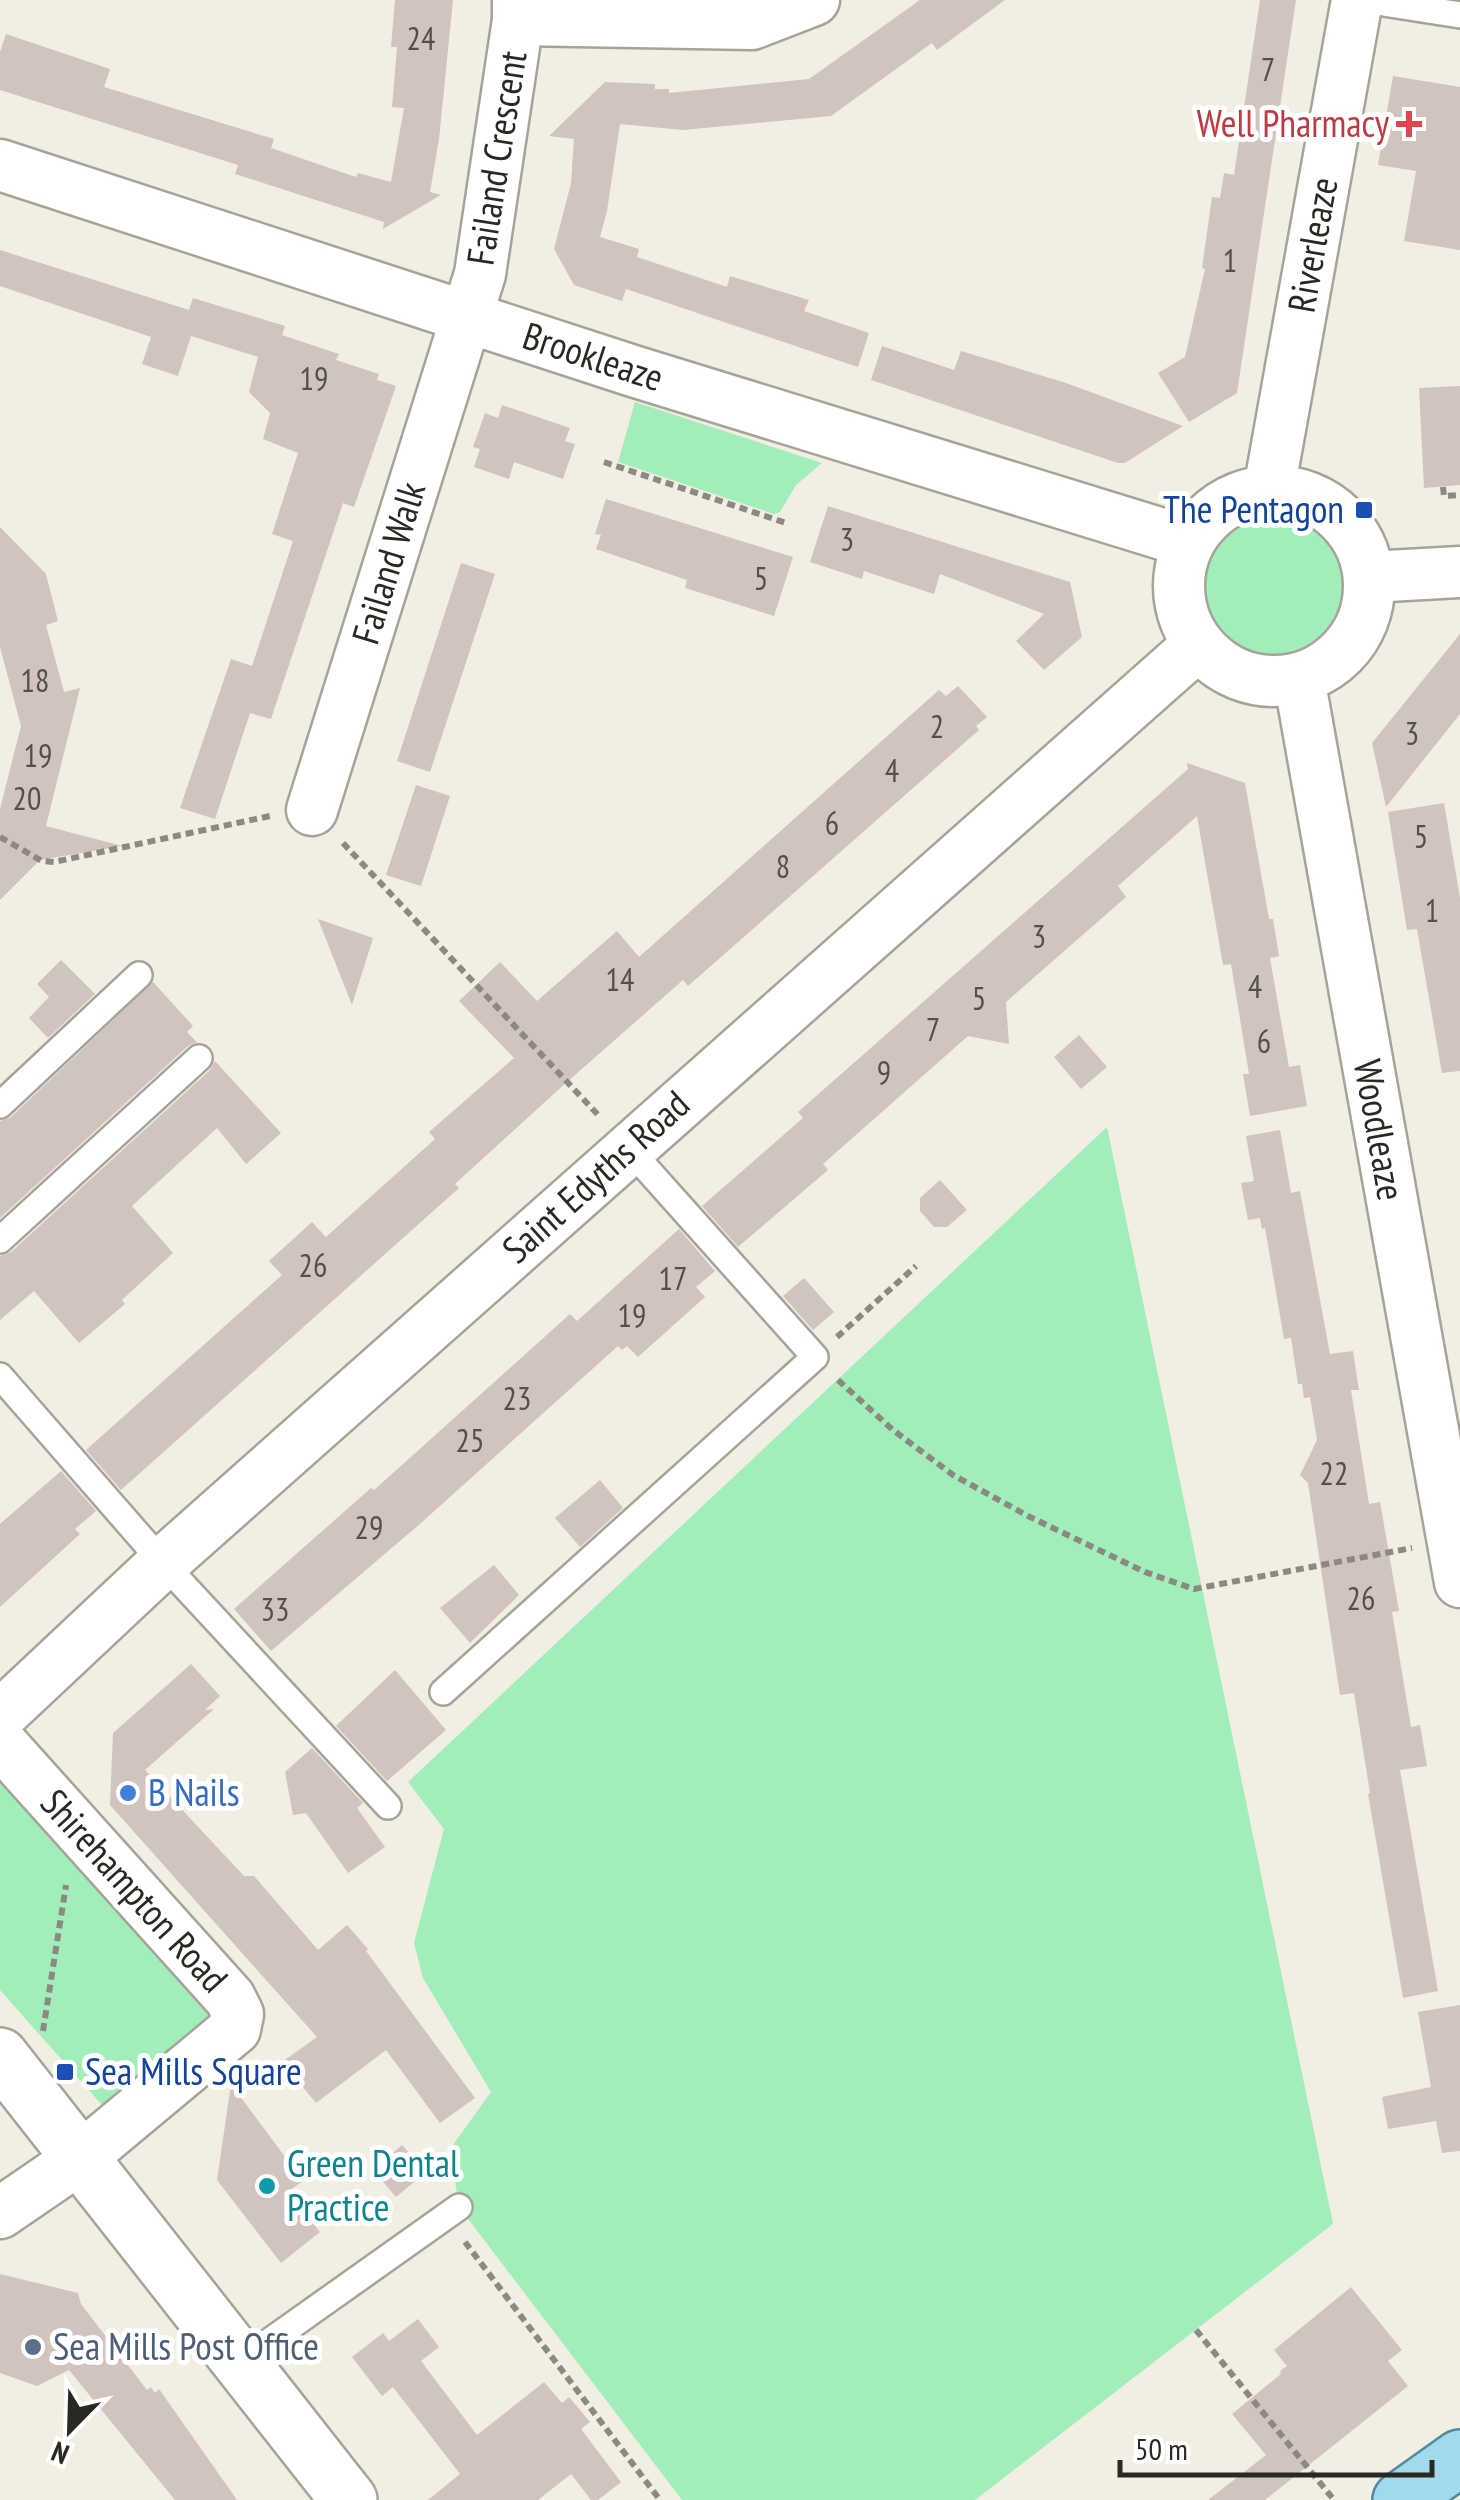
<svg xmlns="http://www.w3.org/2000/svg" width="1460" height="2500" font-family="'PT Sans Narrow',sans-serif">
	<rect width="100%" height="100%" fill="#f1eee2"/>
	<g fill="#a1eebb">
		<polygon points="635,402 822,463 796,485 780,512 774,514 618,462"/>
		<circle cx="1275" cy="586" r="78"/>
		<polygon points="1107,1127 1333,2224 975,2500 682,2500 459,2207 450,2149 491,2092 423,1978 414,1943 444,1829 408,1782"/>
		<polygon points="0,1776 209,1997 208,2020 110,2114 0,1990"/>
	</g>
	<g fill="#d1c4be">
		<polygon points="395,0 453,0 439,139 430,192 441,195 383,229 384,222 235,174 238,165 0,90 0,52 6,34 110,69 104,87 274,139 271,148 356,177 358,173 391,182 404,108 392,107 397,47 391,47"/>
		<polygon points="920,0 1005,0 937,50 932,43 831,116 683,130 620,124 607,211 600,237 639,249 637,257 727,287 730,276 809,300 804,311 869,333 858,367 626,289 622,301 574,285 554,249 571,183 574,139 549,136 605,82 655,84 655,89 669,89 669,93 809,79"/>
		<polygon points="1260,0 1296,0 1237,393 1189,422 1158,373 1185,357 1205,269 1202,268 1212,197 1220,198 1224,173 1234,175"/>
		<polygon points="1393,76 1460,87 1460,250 1404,241 1416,171 1378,165"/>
		<polygon points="0,250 189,310 193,298 285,326 282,335 339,354 336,360 379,374 377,380 396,386 354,507 343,503 271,719 250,713 215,819 180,808 231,659 252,666 273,602 293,541 272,534 298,453 263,439 270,413 249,392 258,357 191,336 178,376 142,364 151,337 0,286"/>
		<polygon points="882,346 954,370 961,351 1066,383 1183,426 1125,463 1118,463 871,380"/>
		<polygon points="1460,386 1460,485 1424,488 1419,388"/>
		<polygon points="502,405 570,428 565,441 575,444 563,479 514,462 509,479 474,467 480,449 473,447 485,413 498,418"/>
		<polygon points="606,499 793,557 774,616 685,588 687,580 596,549 601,535 595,534"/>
		<polygon points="828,506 1070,582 1082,637 1044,670 1016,641 1044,614 940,574 934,594 864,571 862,579 810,562"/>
		<polygon points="0,527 46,574 58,621 46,625 64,692 80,688 46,826 122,846 40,860 0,900 0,809 21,726 0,647"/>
		<polygon points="461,563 495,574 430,772 397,761"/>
		<polygon points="1460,634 1460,714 1386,807 1372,743"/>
		<polygon points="958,686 987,717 976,726 979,730 688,986 683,980 558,1090 455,1184 459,1188 121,1490 86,1450 282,1275 269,1261 312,1222 326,1237 435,1139 429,1132 514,1058 459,1001 500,962 537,1001 617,931 639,957 939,690 946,696"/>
		<polygon points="1187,763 1245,783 1269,919 1273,919 1279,956 1270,958 1289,1067 1300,1065 1307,1106 1250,1116 1243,1074 1249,1074 1231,964 1223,965 1197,816 1118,886 1126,897 1006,1002 1009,1044 968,1036 823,1164 828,1170 738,1247 702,1206 803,1118 798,1112 1188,769"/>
		<polygon points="416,785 450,796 421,886 386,875"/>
		<polygon points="1444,803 1460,898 1460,1071 1442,1073 1417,929 1407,930 1388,812"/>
		<polygon points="318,919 373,938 352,1005"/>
		<polygon points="61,960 95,994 48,1038 29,1018 49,997 37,984"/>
		<polygon points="153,982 193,1026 187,1032 197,1042 188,1046 0,1218 0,1121 11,1117"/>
		<polygon points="1079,1035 1107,1067 1081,1089 1054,1057"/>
		<polygon points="215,1061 281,1133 246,1164 217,1128 132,1206 173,1253 122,1300 125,1304 79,1343 34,1291 0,1320 0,1256 11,1252 210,1070"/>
		<polygon points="1280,1130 1291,1193 1300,1191 1330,1354 1353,1351 1359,1390 1351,1390 1369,1504 1380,1502 1399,1611 1392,1612 1411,1727 1420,1725 1427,1766 1400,1770 1438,1991 1403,1998 1368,1794 1370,1793 1354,1693 1340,1695 1308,1483 1300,1475 1317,1440 1310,1397 1304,1398 1302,1384 1298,1384 1291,1338 1284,1339 1265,1228 1262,1229 1260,1218 1248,1220 1241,1183 1254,1181 1246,1136"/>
		<polygon points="940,1180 967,1210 947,1227 934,1227 920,1211 920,1198"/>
		<polygon points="679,1229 715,1271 696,1287 705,1297 638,1357 627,1346 622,1350 618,1346 421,1523 271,1651 234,1609 371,1488 374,1490 570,1314 577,1321"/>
		<polygon points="804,1278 834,1312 813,1330 783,1296"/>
		<polygon points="61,1471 96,1511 75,1529 80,1534 0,1607 0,1524"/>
		<polygon points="600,1480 623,1508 580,1547 555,1518"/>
		<polygon points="494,1565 519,1595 470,1643 440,1608"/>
		<polygon points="191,1664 220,1696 205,1710 214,1709 145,1770 244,1876 254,1876 318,1950 347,1925 368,1949 366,1951 475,2098 440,2123 386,2050 316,2103 282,2062 317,2037 110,1805 113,1733"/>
		<polygon points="395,1670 446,1730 387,1781 336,1726"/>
		<polygon points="312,1748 363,1803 357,1808 385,1847 348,1873 306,1813 293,1815 285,1772"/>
		<polygon points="1460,2005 1460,2151 1442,2153 1436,2121 1388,2129 1382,2097 1431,2087 1418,2012"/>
		<polygon points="231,2084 303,2181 287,2192 320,2232 281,2263 217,2180"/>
		<polygon points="402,2145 426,2172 396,2197 373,2170"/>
		<polygon points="0,2274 78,2293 81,2304 147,2390 151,2387 155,2393 159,2389 237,2500 175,2500 69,2370 37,2386 0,2373"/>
		<polygon points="1351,2287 1402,2350 1388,2361 1408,2386 1265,2500 1208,2500 1266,2455 1232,2414 1281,2374 1280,2371 1287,2366 1274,2350"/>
		<polygon points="418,2319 439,2347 421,2361 477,2435 544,2382 562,2403 569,2397 590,2422 581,2429 621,2482 598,2500 591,2500 571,2474 538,2500 428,2500 460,2474 393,2387 382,2396 352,2357 383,2333 389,2341"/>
	</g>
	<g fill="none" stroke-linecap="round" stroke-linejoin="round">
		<defs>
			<g id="lane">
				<polyline points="1364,0 1460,15"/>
				<polyline points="0,1105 139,975"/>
				<polyline points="0,1240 199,1058"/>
				<polyline points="0,1376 163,1563 388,1806"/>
				<polyline points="443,1692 815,1357 629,1149"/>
				<polyline points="239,2363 459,2207"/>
			</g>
			<g id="street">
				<polyline points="518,20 752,24 814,0"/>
				<polyline points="0,165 633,371 1188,542"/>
				<polyline points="1269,490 1357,0"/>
				<circle cx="1274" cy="586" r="95"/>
				<polyline points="1370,577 1460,572"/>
				<polyline points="1299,678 1460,1582"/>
				<polyline points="312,810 480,274 518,20 518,0"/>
				<polyline points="0,1716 163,1563 1198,645"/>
				<polyline points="0,1742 230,1998 238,2014 235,2029 79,2159 0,2213"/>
			</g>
			<polyline id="secondary" points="0,2056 349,2500"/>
			<polyline id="primary" points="1401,2500 1460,2458"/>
		</defs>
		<use href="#lane" stroke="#a6a398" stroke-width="30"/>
		<use href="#street" stroke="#a6a398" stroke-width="55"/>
		<use href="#secondary" stroke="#a6a398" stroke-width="60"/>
		<use href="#primary" stroke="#4f8b9e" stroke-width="60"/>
		<g stroke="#8b8981" stroke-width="6" stroke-dasharray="8 5" stroke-linecap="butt">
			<polyline points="604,462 786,523"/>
			<polyline points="1443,487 1444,496 1460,495"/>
			<polyline points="0,837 42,861 54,862 270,816"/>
			<polyline points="343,843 601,1118"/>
			<polyline points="837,1337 916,1266"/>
			<polyline points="838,1380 893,1430 953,1475 1030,1517 1145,1572 1194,1589 1412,1548"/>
			<polyline points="43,2031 66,1885"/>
			<polyline points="465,2242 660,2500"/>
			<polyline points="1196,2330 1334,2500"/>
		</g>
		<use href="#lane" stroke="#fff" stroke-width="25"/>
		<use href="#street" stroke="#fff" stroke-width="50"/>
		<use href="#secondary" stroke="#fff" stroke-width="55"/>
		<use href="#primary" stroke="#a1d9ed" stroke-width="55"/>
	</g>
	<path fill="#e0444e" stroke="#fff" stroke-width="4" d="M1404 109h10v10h10v10h-10v10h-10v-10h-10v-10h10z"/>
	<g fill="#1a4fb4" stroke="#fff" stroke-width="4">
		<rect x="1354" y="500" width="20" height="20" rx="5"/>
		<rect x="55" y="2062" width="20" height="20" rx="5"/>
	</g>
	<circle fill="#3f7fe0" stroke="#fff" stroke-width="4" cx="128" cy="1793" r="10"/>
	<circle fill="#0f9aa8" stroke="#fff" stroke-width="4" cx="267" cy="2186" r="10"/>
	<circle fill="#5c6f8a" stroke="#fff" stroke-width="4" cx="33" cy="2347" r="10"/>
	<g text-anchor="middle" stroke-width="10" stroke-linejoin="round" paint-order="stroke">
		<g font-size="32" fill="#534f4a">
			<text x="421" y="50">24</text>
			<text x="1268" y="81">7</text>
			<text x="1230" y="272">1</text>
			<text x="314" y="390">19</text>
			<text x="847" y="551">3</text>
			<text x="761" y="590">5</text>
			<text x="35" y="692">18</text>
			<text x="937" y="738">2</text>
			<text x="1412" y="745">3</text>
			<text x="38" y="767">19</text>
			<text x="892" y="782">4</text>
			<text x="27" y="810">20</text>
			<text x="832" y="835">6</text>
			<text x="1421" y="848">5</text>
			<text x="783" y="878">8</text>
			<text x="1432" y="922">1</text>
			<text x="1039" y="948">3</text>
			<text x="620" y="991">14</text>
			<text x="1255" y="998">4</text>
			<text x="979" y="1010">5</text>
			<text x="933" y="1041">7</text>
			<text x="1264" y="1053">6</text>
			<text x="884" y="1084">9</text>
			<text x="313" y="1277">26</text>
			<text x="673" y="1290">17</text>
			<text x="632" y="1327">19</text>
			<text x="517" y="1410">23</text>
			<text x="470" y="1452">25</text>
			<text x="1334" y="1485">22</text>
			<text x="369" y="1539">29</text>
			<text x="1361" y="1610">26</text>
			<text x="275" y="1621">33</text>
		</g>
		<g font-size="38" fill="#be3a42" stroke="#fff" text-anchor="end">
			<text x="1389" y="137">Well Pharmacy</text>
		</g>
		<g font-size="38" fill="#292823" stroke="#fff">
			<text transform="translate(497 158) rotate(-81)" y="13">Failand Crescent</text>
			<text transform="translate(1313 245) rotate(-80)" y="13">Riverleaze</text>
			<text transform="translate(593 357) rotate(18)" y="13">Brookleaze</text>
			<text transform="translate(389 563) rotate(-73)" y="13">Failand Walk</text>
			<text transform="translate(1379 1130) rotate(80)" y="13">Woodleaze</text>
			<text transform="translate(596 1177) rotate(-42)" y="13">Saint Edyths Road</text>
			<text transform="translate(134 1891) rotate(48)" y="13">Shirehampton Road</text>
		</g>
		<g font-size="38" fill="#164399" stroke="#fff" text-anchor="end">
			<text x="1344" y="523">The Pentagon</text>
			<text x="85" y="2085" text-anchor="start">Sea Mills Square</text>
		</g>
		<g font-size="38" fill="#366cbe" stroke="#fff" text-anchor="start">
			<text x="148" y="1806">B Nails</text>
		</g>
		<g font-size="38" fill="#0d838f" stroke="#fff" text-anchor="start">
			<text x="287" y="2177">Green Dental<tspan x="287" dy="44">Practice</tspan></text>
		</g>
		<g font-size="38" fill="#4e5e75" stroke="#fff" text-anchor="start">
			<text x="53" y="2360">Sea Mills Post Office</text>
		</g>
	</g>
	<g transform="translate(70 2430) rotate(203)" stroke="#ffffff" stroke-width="8" paint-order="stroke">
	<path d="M0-8L18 38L0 25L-18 38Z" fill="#292823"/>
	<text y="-15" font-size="28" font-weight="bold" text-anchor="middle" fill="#292823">N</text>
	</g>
	<path d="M1120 2460v15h312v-15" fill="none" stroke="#292823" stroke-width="5"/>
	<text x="1135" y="2460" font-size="30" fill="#292823" stroke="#ffffff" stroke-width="8" paint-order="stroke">50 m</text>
</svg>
